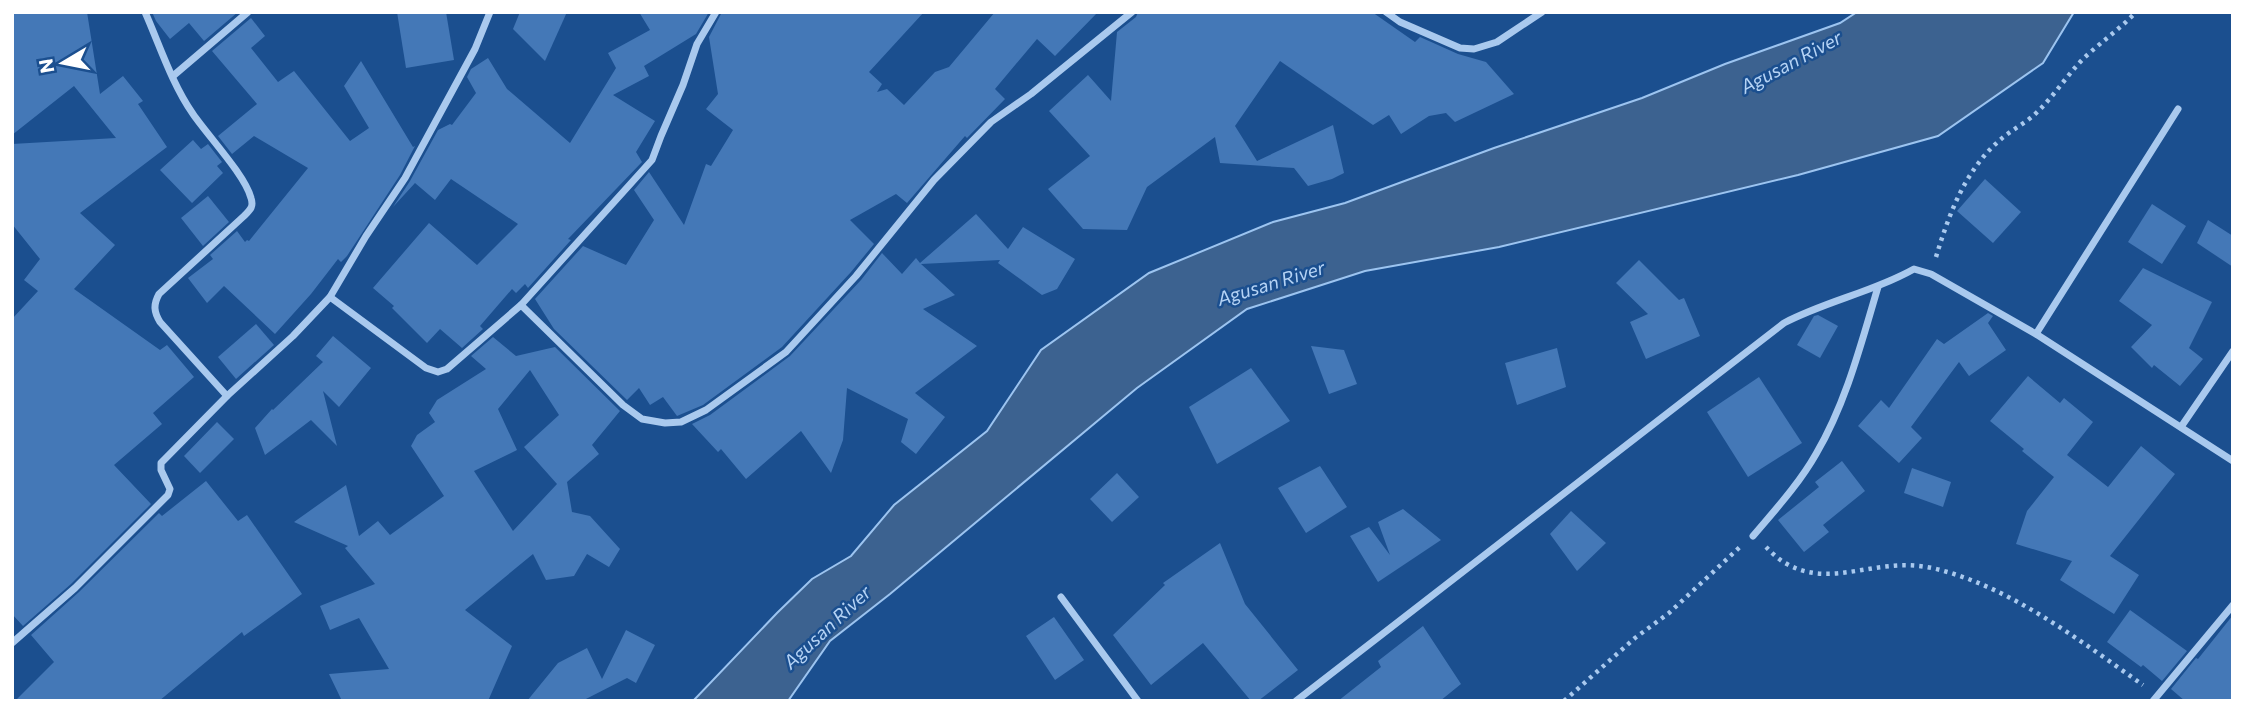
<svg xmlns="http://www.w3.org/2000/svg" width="2245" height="713" font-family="Commissioner,sans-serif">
	<rect width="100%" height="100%" fill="#1b4f8f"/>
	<polygon fill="#3c6290" stroke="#9cc4f0" stroke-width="2" points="1857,12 2074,12 2043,63 1938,136 1798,175 1499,247 1365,271 1247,309 1137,388 890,594 830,641 788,701 693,701 777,613 812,579 851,556 894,505 987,431 1041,350 1149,273 1273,222 1345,203 1494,148 1642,98 1725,64 1840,23"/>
	<g fill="#4478b7" fill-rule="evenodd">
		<polygon points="12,12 87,12 100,94 123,76 143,101 138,104 167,147 80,213 115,245 74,289 160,350 167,345 194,377 153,413 162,424 114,465 151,504 71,584 23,626 12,614 12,319 38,291 24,280 40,259 12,224 12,144 116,138 74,86 12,135"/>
		<polygon points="152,12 238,12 204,41 189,23 170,39 156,21"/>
		<polygon points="397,12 446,12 454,60 406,68"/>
		<polygon points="520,12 567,12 545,61 513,29"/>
		<polygon points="639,12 709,12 696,34 644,66 649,76 613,95 655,121 636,152 642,162 568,239 571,240 528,288 525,284 516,293 512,289 480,326 483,329 462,348 440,329 427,343 392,308 394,306 373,288 429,223 477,265 518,224 451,179 435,200 415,183 393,207 410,181 438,130 450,124 452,125 476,93 467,77 471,69 488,58 507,89 570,143 616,68 608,53 650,30"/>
		<polygon points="722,12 924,12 869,72 882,84 877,92 887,89 904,105 935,72 949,67 995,12 1098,12 1055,56 1037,39 995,89 1005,99 967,138 965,136 907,203 896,194 850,220 874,244 851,272 782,347 703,405 677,416 663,397 650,405 639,388 627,400 554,329 535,299 583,246 626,265 654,220 634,190 649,172 684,225 706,164 711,166 733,130 706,109 718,94 709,37"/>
		<polygon points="1138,12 1372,12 1415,42 1420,37 1458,54 1486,62 1514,94 1455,122 1446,113 1429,116 1401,134 1389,115 1373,125 1280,61 1235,126 1257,161 1333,125 1344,173 1332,179 1308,186 1294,168 1220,163 1215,137 1147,187 1127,230 1083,229 1048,189 1090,156 1049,111 1088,75 1111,101 1117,32 1136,17"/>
		<polygon points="251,18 265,36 251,48 278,82 294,71 350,141 369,128 344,86 361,61 413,147 415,146 400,175 347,256 341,262 338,259 311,294 275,334 224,286 207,303 188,278 213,259 210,255 237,231 245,242 247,240 249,241 308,168 254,136 232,154 218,136 257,104 212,51"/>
		<polygon points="193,140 201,149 208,144 222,162 217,166 223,173 192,203 160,170"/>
		<polygon points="1985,179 2021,212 1993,243 1957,211"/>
		<polygon points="208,196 229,222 203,246 181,218"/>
		<polygon points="2152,204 2186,226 2162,264 2128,242"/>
		<polygon points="976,214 1008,249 1023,227 1075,259 1057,289 1042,295 998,263 1000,260 921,264 955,295 923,309 977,346 915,393 945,417 916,454 901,442 908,419 847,388 843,440 831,473 801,431 746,479 721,449 718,452 692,424 710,415 790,356 861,280 882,253 902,274 916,258 920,263"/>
		<polygon points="2208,220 2233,236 2233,267 2197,243"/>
		<polygon points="1639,260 1679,300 1684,298 1700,336 1646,359 1630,322 1648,314 1616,283"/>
		<polygon points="2143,268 2212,302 2189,348 2203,359 2180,386 2154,365 2152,368 2131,347 2152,325 2119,301"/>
		<polygon points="1988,313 1993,316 1988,323 2006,350 1969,376 1959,362 1911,427 1922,438 1899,463 1858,426 1881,400 1889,408 1937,339 1944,344"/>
		<polygon points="1818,315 1838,326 1820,358 1797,345 1814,316"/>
		<polygon points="256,324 274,345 236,379 218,357"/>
		<polygon points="333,336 371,368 339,407 323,391 337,446 311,420 265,455 255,428 272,409 273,410 323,362 316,356"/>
		<path d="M493,337l23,19 39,-9 65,64 -28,34 7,9 -32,28 5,30 18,4 30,33 -11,18 -22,-13 -13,22 -28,4 -13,-26 -68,56 47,36 -24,55h-146l-13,-27 60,-5 -30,-51 -29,12 -10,-24 55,-22 -30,-36 3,-2 -54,-24 52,-37 13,51 19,-15 12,14 54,-39 -33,-50 6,-11 18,-13 -6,-9 8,-13 49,-31 -15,-13zM530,370l29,45 -35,32 33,37 -44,47 -39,-60 43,-21 -19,-41z"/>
		<polygon points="1311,346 1344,350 1357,384 1329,394"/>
		<polygon points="1557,348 1566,387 1517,405 1505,363"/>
		<polygon points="1251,368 1290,421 1217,464 1189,407"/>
		<polygon points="2028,376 2060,403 2064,398 2093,422 2067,455 2108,487 2141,446 2175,474 2110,556 2139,575 2114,614 2060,580 2072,561 2016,544 2027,511 2054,477 2022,451 2024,449 1990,421"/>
		<polygon points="1759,377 1802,443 1748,477 1707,412"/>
		<polygon points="217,422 234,439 200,473 184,456"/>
		<polygon points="1842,461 1865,491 1823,525 1829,532 1804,552 1778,520 1819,487 1815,482"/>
		<polygon points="1320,466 1347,507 1306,533 1278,488"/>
		<polygon points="1912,468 1951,482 1943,507 1904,493"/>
		<polygon points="1117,473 1139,497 1112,522 1090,499"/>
		<polygon points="206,481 238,521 247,515 302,594 244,636 242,632 159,701 15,701 54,662 31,635 79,592 159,513 162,516"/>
		<polygon points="1403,509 1441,540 1378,582 1350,536 1369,527 1390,555 1378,522"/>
		<polygon points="1571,511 1606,543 1577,571 1550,534"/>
		<polygon points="1220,543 1245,604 1298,670 1258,701 1251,701 1203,643 1151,685 1113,635 1165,585 1163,583"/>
		<polygon points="2130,610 2187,651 2162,681 2143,665 2141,667 2107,642"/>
		<polygon points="2233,615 2233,701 2185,701 2171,689 2196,658 2198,659"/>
		<polygon points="1054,617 1084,660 1055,680 1026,636"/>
		<polygon points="1423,626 1461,684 1440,701 1338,701 1381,667 1378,661"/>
		<polygon points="626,630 655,645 636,683 627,678 582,701 527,701 558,663 587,648 602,679"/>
	</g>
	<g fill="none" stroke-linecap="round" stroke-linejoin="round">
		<g stroke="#a9c9ee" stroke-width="4.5" stroke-dasharray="3.5 5" stroke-linecap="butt">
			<path d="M1936,257c13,-43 29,-87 64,-117 10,-9 24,-16 34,-25 19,-17 32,-39 50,-57 17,-16 36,-29 52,-46"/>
			<path d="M1766,547c6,6 13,13 21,17 34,19 68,5 104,2 18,-2 36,0 53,5 72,20 139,72 199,114"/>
			<polyline points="1564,701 1635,638 1669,613 1741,546"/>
		</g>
		<g stroke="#a9c9ee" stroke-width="7">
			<path d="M145,12c15,34 27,72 48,102 15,22 52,61 58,84 3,9 -1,12 -7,18l-85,78c-6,11 -5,18 1,28l67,74"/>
			<polyline points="1386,12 1400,22 1460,48 1474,49 1497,42 1542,12"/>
			<polyline points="173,76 248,12"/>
			<polyline points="330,297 426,368 438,372 447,369 521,305 623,405 642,419 665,423 681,422 706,410 786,352 856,276 934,180 991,122 1031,94 1132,12"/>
			<polyline points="521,305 652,160 661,136 683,85 697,44 716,12"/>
			<polyline points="2036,334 2178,109"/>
			<polyline points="2181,427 2233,351"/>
			<path d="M1753,536c22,-26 46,-52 63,-82 30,-51 45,-110 62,-167"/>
			<polyline points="1061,597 1138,701"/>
			<polyline points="12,643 75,588 168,495 170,489 161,470 161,463 227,396 293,336 330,297 366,236 405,178 475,49 490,12"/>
			<path d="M1296,701l488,-378c42,-22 89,-31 130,-54l17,5 105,60 197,127"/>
			<polyline points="2153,701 2233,605"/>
		</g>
	</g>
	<g text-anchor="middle" stroke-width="5" stroke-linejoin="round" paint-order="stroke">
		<g font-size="19" font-style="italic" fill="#b5d3f5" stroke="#1b4f8f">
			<text transform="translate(1791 62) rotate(-28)" y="7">Agusan River</text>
			<text transform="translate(1271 283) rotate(-17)" y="7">Agusan River</text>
			<text transform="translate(827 627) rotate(-43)" y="7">Agusan River</text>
		</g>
	</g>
	<rect width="2245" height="713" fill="none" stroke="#ffffff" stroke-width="28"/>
	<g transform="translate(63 63) rotate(260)" stroke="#1b4f8f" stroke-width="5" paint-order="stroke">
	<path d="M0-5L12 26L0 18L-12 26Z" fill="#ffffff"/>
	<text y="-10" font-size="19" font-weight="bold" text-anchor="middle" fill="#ffffff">N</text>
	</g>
</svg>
